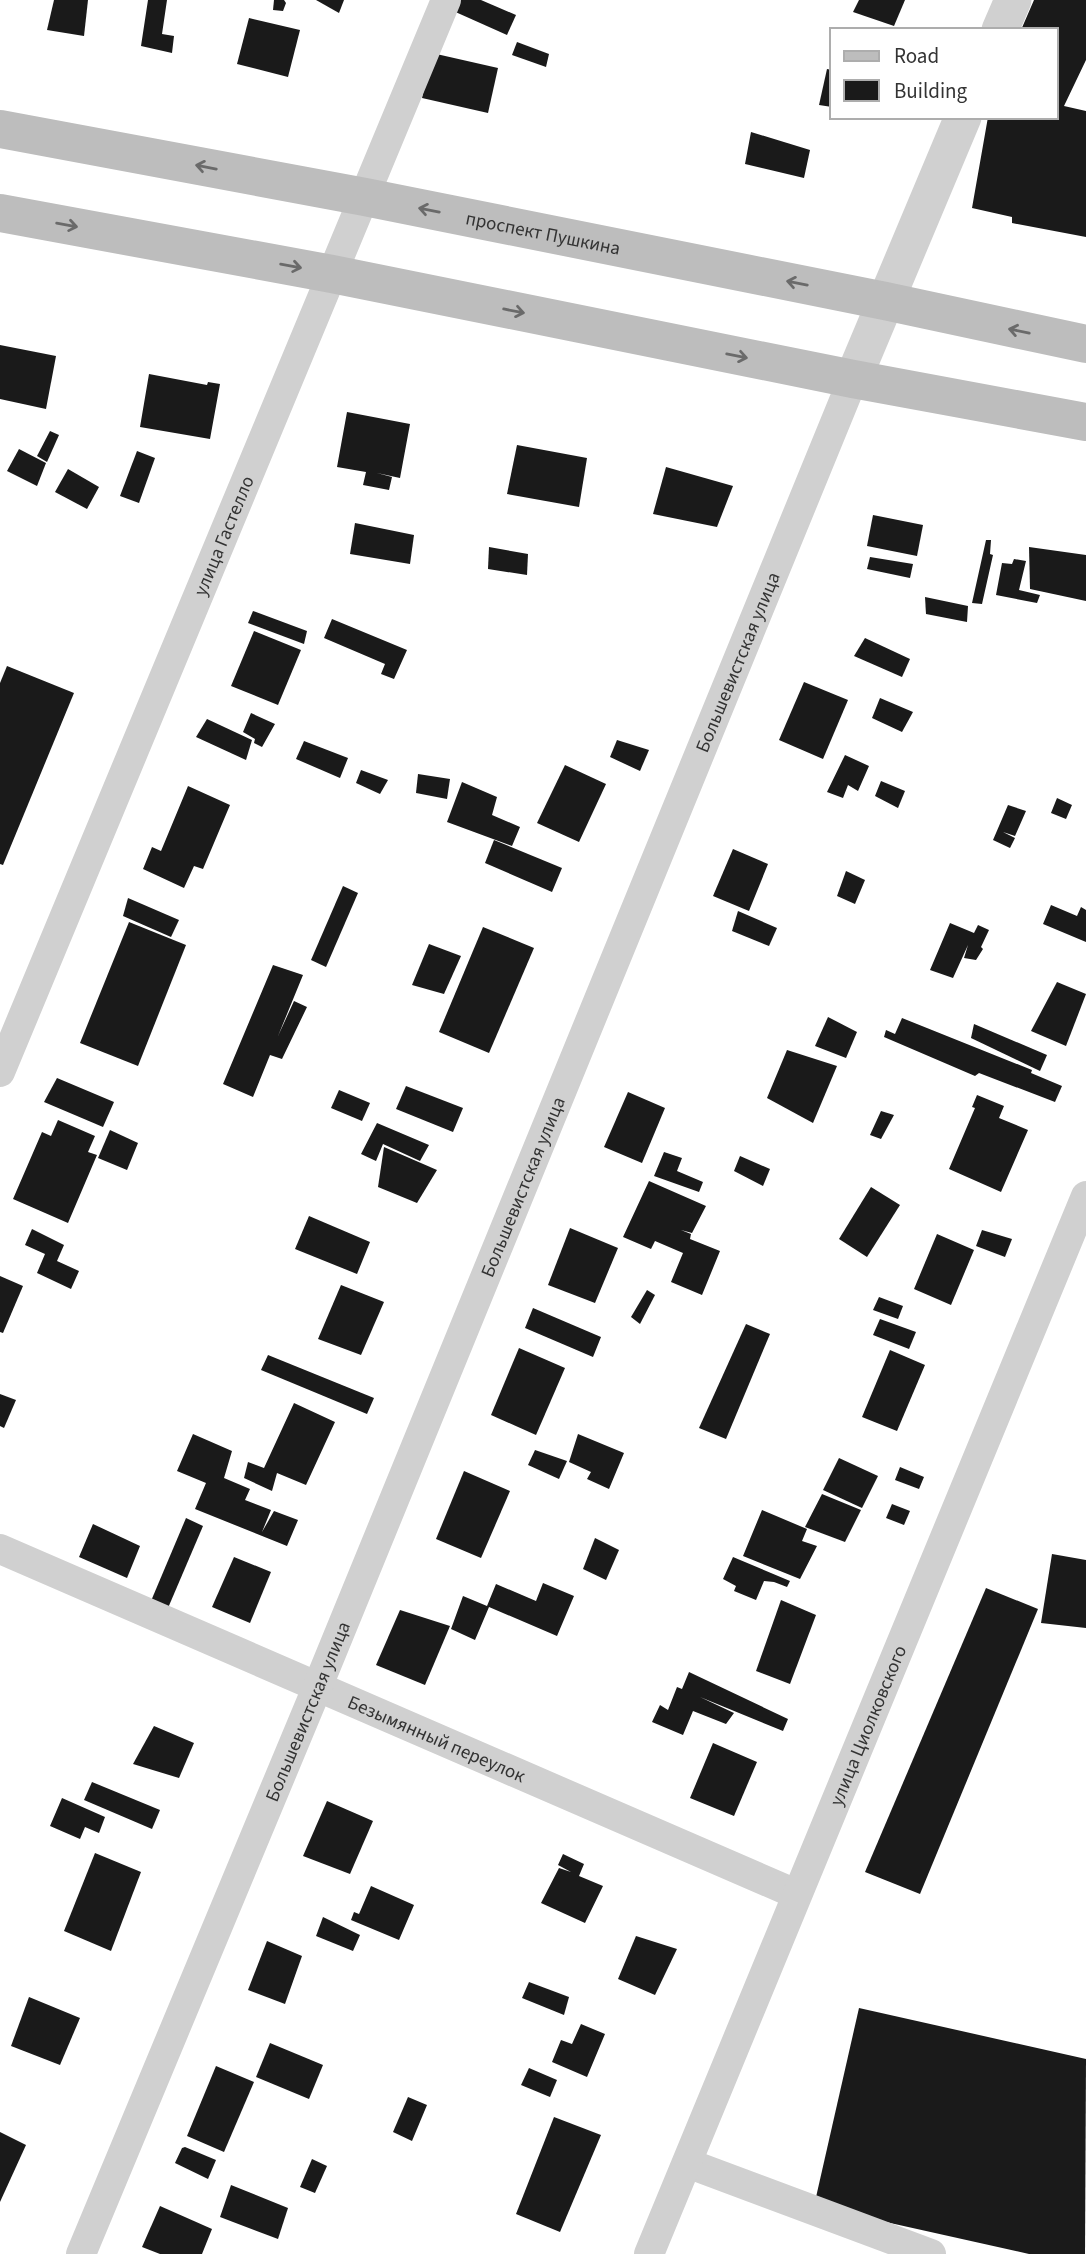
<svg xmlns="http://www.w3.org/2000/svg" width="1086" height="2254" font-family="'Source Sans 3',sans-serif">
	<rect width="100%" height="100%" fill="#fff"/>
	<g fill="#1a1a1a">
		<polygon points="54,0 88,0 84,36 47,30"/>
		<polygon points="148,0 167,0 162,34 174,36 172,53 141,46"/>
		<polygon points="274,0 284,0 286,3 283,11 273,10"/>
		<polygon points="316,0 344,0 339,13"/>
		<polygon points="455,0 481,0 516,15 507,35 451,10"/>
		<polygon points="859,0 905,0 894,26 853,12"/>
		<polygon points="1034,0 1086,0 1086,60 1064,106 1086,111 1086,237 1012,223 1012,217 972,208 988,117 1056,117 1056,30 1021,30"/>
		<polygon points="249,18 300,30 288,77 237,64"/>
		<polygon points="517,42 549,54 546,67 512,55"/>
		<polygon points="432,53 498,68 488,113 422,98"/>
		<polygon points="827,69 832,70 832,107 819,105"/>
		<polygon points="751,132 810,150 804,178 745,164"/>
		<polygon points="0,345 56,356 46,409 0,399"/>
		<polygon points="149,374 207,385 208,382 220,384 210,439 140,427"/>
		<polygon points="347,412 410,424 400,478 377,473 392,477 389,490 363,485 366,472 337,467"/>
		<polygon points="50,431 59,435 47,462 37,456"/>
		<polygon points="517,445 587,458 579,507 507,494"/>
		<polygon points="19,449 46,463 37,486 7,471"/>
		<polygon points="137,451 155,458 139,503 120,496"/>
		<polygon points="666,467 733,486 717,527 653,514"/>
		<polygon points="68,469 99,487 87,509 55,492"/>
		<polygon points="873,515 923,525 917,556 867,546"/>
		<polygon points="355,523 414,535 410,564 350,554"/>
		<polygon points="986,540 991,540 990,554 993,555 982,604 972,603"/>
		<polygon points="489,547 528,554 527,575 488,569"/>
		<polygon points="1029,547 1086,555 1086,601 1030,589"/>
		<polygon points="870,557 913,564 910,578 867,569"/>
		<polygon points="1014,559 1026,561 1019,590 1040,595 1037,603 996,595 1002,563 1012,564"/>
		<polygon points="925,597 968,606 967,622 926,614"/>
		<polygon points="253,611 307,631 304,644 248,623"/>
		<polygon points="332,619 407,650 394,679 381,674 385,664 324,638"/>
		<polygon points="254,631 301,650 278,705 231,686"/>
		<polygon points="865,638 910,659 902,677 854,656"/>
		<polygon points="7,666 74,693 3,865 0,864 0,683"/>
		<polygon points="804,682 848,700 823,759 779,740"/>
		<polygon points="880,698 913,712 902,732 872,718"/>
		<polygon points="251,713 275,724 262,747 254,743 255,739 243,732"/>
		<polygon points="207,719 252,740 246,760 196,737"/>
		<polygon points="617,740 649,750 640,771 610,757"/>
		<polygon points="304,741 348,758 340,778 296,759"/>
		<polygon points="845,755 869,766 858,791 848,785 843,798 827,792"/>
		<polygon points="565,765 606,784 579,842 537,823"/>
		<polygon points="361,770 388,780 380,794 356,783"/>
		<polygon points="418,774 450,779 447,799 416,793"/>
		<polygon points="881,781 905,791 898,808 875,796"/>
		<polygon points="462,782 497,797 492,815 520,827 512,846 447,822"/>
		<polygon points="188,786 230,805 203,869 194,866 184,888 143,869 152,847 161,851"/>
		<polygon points="1057,798 1072,805 1066,819 1051,813"/>
		<polygon points="1008,805 1026,811 1015,836 1003,832 1015,838 1010,848 993,840"/>
		<polygon points="494,840 562,868 552,892 485,863"/>
		<polygon points="733,849 768,864 749,911 713,896"/>
		<polygon points="846,871 865,880 855,904 837,896"/>
		<polygon points="343,886 358,893 326,967 311,960"/>
		<polygon points="128,898 179,920 171,937 123,916"/>
		<polygon points="1051,905 1077,916 1081,907 1086,910 1086,942 1043,924"/>
		<polygon points="738,911 777,928 769,946 732,931"/>
		<polygon points="129,922 186,945 138,1066 80,1043"/>
		<polygon points="950,923 974,933 978,925 989,930 981,947 983,949 976,960 964,958 968,945 953,978 930,970"/>
		<polygon points="483,927 534,948 489,1053 439,1032"/>
		<polygon points="429,944 461,956 444,994 412,985"/>
		<polygon points="273,965 303,975 278,1036 294,1001 307,1007 282,1059 270,1055 253,1097 223,1084"/>
		<polygon points="1057,982 1086,994 1066,1046 1031,1031"/>
		<polygon points="828,1017 857,1032 846,1058 815,1046"/>
		<polygon points="902,1018 1032,1070 1031,1073 1062,1086 1055,1102 979,1073 975,1076 884,1037 886,1030 895,1034"/>
		<polygon points="974,1024 1047,1055 1040,1071 971,1038"/>
		<polygon points="787,1050 837,1066 813,1123 767,1098"/>
		<polygon points="57,1078 114,1102 103,1127 44,1102"/>
		<polygon points="406,1086 463,1108 453,1132 396,1109"/>
		<polygon points="339,1090 370,1103 362,1121 331,1108"/>
		<polygon points="628,1092 665,1108 642,1163 604,1147"/>
		<polygon points="977,1095 1004,1106 999,1118 1028,1130 1001,1192 949,1169 975,1108 972,1107"/>
		<polygon points="881,1111 894,1115 881,1139 870,1135"/>
		<polygon points="58,1120 95,1136 88,1152 97,1155 68,1223 13,1199 42,1132 51,1136"/>
		<polygon points="377,1123 429,1145 420,1161 383,1144 376,1161 361,1154"/>
		<polygon points="110,1130 138,1143 127,1170 98,1158"/>
		<polygon points="384,1147 437,1170 417,1203 378,1187"/>
		<polygon points="664,1152 682,1158 677,1171 703,1182 699,1192 654,1176"/>
		<polygon points="740,1156 770,1169 763,1186 734,1171"/>
		<polygon points="649,1181 706,1206 692,1233 681,1230 691,1234 690,1239 720,1251 702,1295 671,1282 683,1253 655,1241 651,1249 623,1237"/>
		<polygon points="871,1187 900,1205 867,1257 839,1239"/>
		<polygon points="309,1216 370,1242 357,1274 295,1249"/>
		<polygon points="570,1228 618,1248 595,1303 548,1285"/>
		<polygon points="32,1229 64,1245 57,1261 79,1271 71,1289 37,1273 45,1254 25,1245"/>
		<polygon points="982,1230 1012,1239 1005,1257 976,1246"/>
		<polygon points="937,1234 974,1250 951,1305 914,1289"/>
		<polygon points="0,1276 23,1286 3,1333 0,1332"/>
		<polygon points="341,1285 384,1302 361,1355 318,1339"/>
		<polygon points="647,1290 655,1295 640,1324 631,1317"/>
		<polygon points="879,1297 903,1306 898,1319 873,1310"/>
		<polygon points="533,1308 601,1337 593,1357 525,1328"/>
		<polygon points="880,1319 916,1332 909,1349 873,1335"/>
		<polygon points="746,1324 770,1334 726,1439 699,1428"/>
		<polygon points="519,1348 565,1368 536,1435 491,1415"/>
		<polygon points="890,1350 925,1365 897,1431 862,1417"/>
		<polygon points="268,1355 374,1398 367,1414 261,1370"/>
		<polygon points="0,1394 16,1400 4,1428 0,1426"/>
		<polygon points="294,1403 335,1422 306,1485 277,1473 272,1491 244,1478 248,1462 264,1468"/>
		<polygon points="193,1434 232,1451 224,1478 250,1489 245,1500 271,1510 262,1532 274,1511 298,1520 287,1546 195,1509 206,1483 177,1471"/>
		<polygon points="578,1434 624,1453 609,1489 587,1479 591,1472 569,1462"/>
		<polygon points="535,1450 567,1461 559,1479 528,1465"/>
		<polygon points="839,1458 878,1476 862,1508 823,1490"/>
		<polygon points="900,1467 924,1477 919,1489 895,1480"/>
		<polygon points="464,1471 510,1491 481,1558 436,1539"/>
		<polygon points="822,1494 861,1510 845,1542 805,1527"/>
		<polygon points="892,1504 910,1511 904,1525 886,1518"/>
		<polygon points="762,1510 807,1529 802,1541 817,1546 800,1579 743,1556"/>
		<polygon points="186,1518 203,1526 168,1608 151,1601"/>
		<polygon points="93,1524 140,1546 127,1578 79,1557"/>
		<polygon points="595,1538 619,1550 606,1580 583,1569"/>
		<polygon points="1052,1554 1086,1560 1086,1628 1041,1623"/>
		<polygon points="234,1557 271,1572 250,1623 212,1607"/>
		<polygon points="733,1557 790,1581 787,1587 774,1582 764,1581 756,1600 734,1591 736,1586 723,1579"/>
		<polygon points="543,1583 574,1596 557,1636 489,1607 475,1640 451,1629 463,1596 487,1606 496,1584 536,1601"/>
		<polygon points="986,1588 1038,1609 920,1894 865,1872"/>
		<polygon points="781,1600 816,1615 790,1684 756,1671"/>
		<polygon points="400,1610 450,1626 425,1685 376,1665"/>
		<polygon points="689,1672 788,1719 783,1731 700,1697 734,1713 726,1724 693,1711 683,1735 652,1722 660,1705 668,1710 677,1687 682,1689"/>
		<polygon points="154,1726 194,1743 179,1778 133,1764"/>
		<polygon points="713,1743 757,1762 734,1816 690,1798"/>
		<polygon points="92,1782 160,1810 152,1829 84,1800"/>
		<polygon points="62,1798 105,1817 99,1833 85,1827 80,1839 50,1826"/>
		<polygon points="327,1801 373,1821 350,1874 303,1856"/>
		<polygon points="95,1853 141,1872 111,1951 64,1931"/>
		<polygon points="563,1854 584,1864 579,1876 603,1886 585,1923 541,1903 559,1868 571,1872 558,1865"/>
		<polygon points="371,1886 414,1905 399,1940 351,1920 354,1912 359,1914"/>
		<polygon points="323,1917 360,1935 353,1951 316,1936"/>
		<polygon points="636,1936 677,1949 655,1995 618,1979"/>
		<polygon points="267,1941 302,1956 285,2004 248,1990"/>
		<polygon points="529,1982 569,1997 564,2015 522,1998"/>
		<polygon points="29,1997 80,2018 60,2065 11,2046"/>
		<polygon points="859,2008 1086,2059 1085,2254 1029,2254 814,2206"/>
		<polygon points="581,2024 605,2034 587,2077 552,2062 561,2040 572,2044"/>
		<polygon points="270,2043 323,2065 309,2099 256,2077"/>
		<polygon points="216,2066 254,2082 224,2152 187,2136"/>
		<polygon points="529,2068 557,2080 550,2097 521,2085"/>
		<polygon points="408,2097 427,2105 412,2141 393,2132"/>
		<polygon points="554,2117 601,2135 560,2232 516,2214"/>
		<polygon points="0,2132 26,2145 0,2202"/>
		<polygon points="185,2147 216,2160 208,2179 175,2163 182,2148"/>
		<polygon points="312,2159 327,2166 315,2193 300,2187"/>
		<polygon points="231,2185 288,2208 278,2239 220,2217"/>
		<polygon points="160,2206 212,2229 202,2254 160,2254 142,2247"/>
	</g>
	<g fill="none" stroke-linecap="round" stroke-linejoin="round">
		<g stroke="#d0d0d0" stroke-width="30">
			<path id="s1" d="M0,1072l446,-1072"/>
			<path id="s2" d="M0,1549l796,345"/>
			<polyline points="687,2163 931,2254"/>
			<path id="s3" d="M81,2254l236,-566 536,-1309"/>
			<path id="s4" d="M649,2254l437,-1058"/>
		</g>
		<g stroke="#d0d0d0" stroke-width="37">
			<polyline points="1000,30 1013,0"/>
			<polyline points="853,379 963,117"/>
		</g>
		<g stroke="#bdbdbd" stroke-width="38">
			<path id="s5" d="M0,129l365,68 520,104 201,43"/>
			<polyline points="0,213 332,274 853,379 1086,422"/>
		</g>
	</g>
	<defs><path id="oneway-shaft" d="M-6 0H5M1.5-3L5.5 0L1.5 3" fill="none" stroke-width="1.6" stroke-linecap="round" stroke-linejoin="round" transform="scale(1.75)"/></defs>
	<g stroke="#6a6a6a">
		<use href="#oneway-shaft" transform="translate(206 167) rotate(-169)"/>
		<use href="#oneway-shaft" transform="translate(429 210) rotate(-169)"/>
		<use href="#oneway-shaft" transform="translate(67 225) rotate(10)"/>
		<use href="#oneway-shaft" transform="translate(291 266) rotate(10)"/>
		<use href="#oneway-shaft" transform="translate(797 283) rotate(-169)"/>
		<use href="#oneway-shaft" transform="translate(514 311) rotate(11)"/>
		<use href="#oneway-shaft" transform="translate(1019 331) rotate(-168)"/>
		<use href="#oneway-shaft" transform="translate(737 356) rotate(11)"/>
	</g>
	<g text-anchor="middle" stroke-width="7" stroke-linejoin="round" paint-order="stroke">
		<g font-size="19" fill="#333" stroke="#fff">
			<text dy="7" stroke="none"><textPath href="#s5" startOffset="553">проспект Пушкина</textPath></text>
			<text dy="7" stroke="none"><textPath href="#s1" startOffset="581">улица Гастелло</textPath></text>
			<text dy="7" stroke="none"><textPath href="#s3" startOffset="1722">Большевистская улица</textPath></text>
			<text dy="7" stroke="none"><textPath href="#s3" startOffset="1155">Большевистская улица</textPath></text>
			<text dy="7" stroke="none"><textPath href="#s3" startOffset="588">Большевистская улица</textPath></text>
			<text dy="7" stroke="none"><textPath href="#s4" startOffset="572">улица Циолковского</textPath></text>
			<text dy="7" stroke="none"><textPath href="#s2" startOffset="476">Безымянный переулок</textPath></text>
		</g>
	</g>
	<rect x="830" y="28" width="228" height="91" fill="#ffffff" stroke="#adadad" stroke-width="2"/>
	<rect x="844" y="51" width="35" height="10" fill="#bdbdbd" stroke="#adadad" stroke-width="2"/>
	<text x="894" y="63" font-size="21" fill="#333333">Road</text>
	<rect x="844" y="80" width="35" height="21" fill="#1a1a1a" stroke="#adadad" stroke-width="2"/>
	<text x="894" y="98" font-size="21" fill="#333333">Building</text>
</svg>
